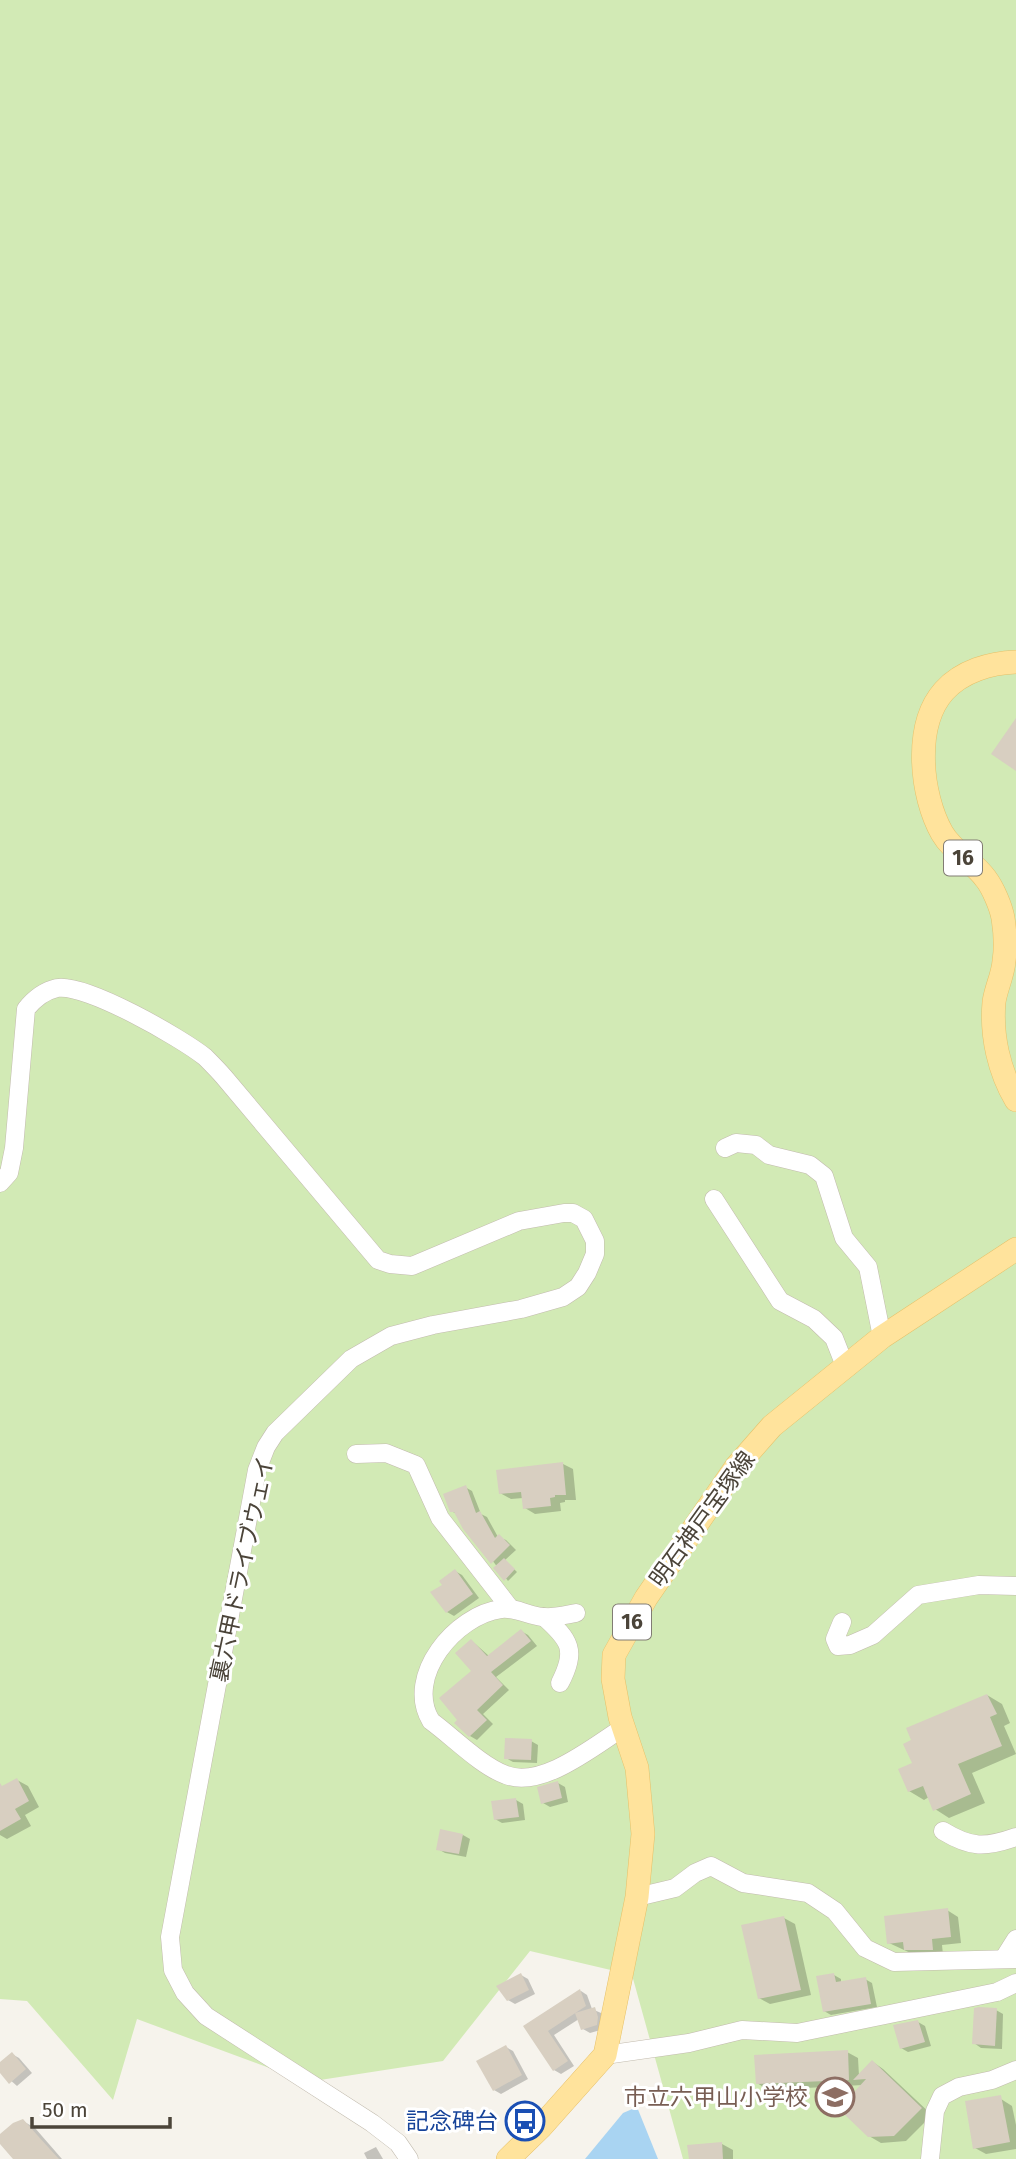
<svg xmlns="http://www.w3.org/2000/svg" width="1016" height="2159" font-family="'Fira Sans','Noto Sans JP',sans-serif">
	<rect width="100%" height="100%" fill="#f6f3ec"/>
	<polygon fill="#d2eab5" points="0,0 1016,0 1016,2159 683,2159 632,1975 530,1951 443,2061 307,2082 137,2019 113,2100 27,2001 0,1999"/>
	<polygon fill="#a9d4f2" points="637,2107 658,2159 585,2159 623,2113"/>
	<g fill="#0003">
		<polygon points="563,1464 573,1469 576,1500 565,1500 565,1502 560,1503 561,1511 535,1514 525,1508 523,1498 511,1499 500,1493"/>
		<polygon points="465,1487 472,1491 481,1514 487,1517 498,1537 506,1540 516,1550 505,1560 517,1572 508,1581 457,1514 451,1511"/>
		<polygon points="455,1571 462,1575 479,1598 454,1616 447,1612 444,1585"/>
		<polygon points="521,1631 528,1635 537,1646 496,1677 509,1690 483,1714 493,1724 477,1740 470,1736 474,1671 472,1641 489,1656"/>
		<polygon points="987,1695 1002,1704 1010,1723 1004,1726 1016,1754 972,1773 985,1803 949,1818 935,1809 929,1797 924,1800 909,1791 914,1764"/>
		<polygon points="531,1741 538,1745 537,1763 513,1762 506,1758"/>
		<polygon points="17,1780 28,1786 39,1807 25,1815 31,1826 7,1839 0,1835 0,1789"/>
		<polygon points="558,1783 565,1787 568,1802 550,1807 543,1803"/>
		<polygon points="516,1800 523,1804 525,1820 502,1823 495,1819"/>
		<polygon points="463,1835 470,1839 466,1857 445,1853 438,1849"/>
		<polygon points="947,1910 958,1917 961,1943 942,1945 943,1955 917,1956 889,1943"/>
		<polygon points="784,1918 795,1924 811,1995 770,2004 759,1998"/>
		<polygon points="521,1975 528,1979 535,1994 515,2004 508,2000"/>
		<polygon points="834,1975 841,1979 841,1983 865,1979 872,1983 877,2007 831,2015 824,2011"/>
		<polygon points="581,1991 587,1995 592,2009 601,2013 605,2022 604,2029 590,2033 583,2029 579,2019 554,2035 574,2066 561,2074 554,2070 526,2027"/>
		<polygon points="996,2010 1003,2014 1002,2049 981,2048 974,2043"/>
		<polygon points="918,2022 925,2026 931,2046 908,2052 901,2048"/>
		<polygon points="506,2047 513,2051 528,2079 501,2094 494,2090"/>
		<polygon points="847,2052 858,2058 859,2076 873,2062 883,2069 932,2115 906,2141 881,2143 869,2136 863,2085 768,2090 757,2083"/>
		<polygon points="12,2054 19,2058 32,2073 17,2086 0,2071 0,2064"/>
		<polygon points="1001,2099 1012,2106 1016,2125 1016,2149 986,2154 975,2148"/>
		<polygon points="23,2121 35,2128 62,2159 16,2159 0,2141 0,2136"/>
		<polygon points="722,2144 733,2150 733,2159 690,2159"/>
		<polygon points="376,2147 383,2159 367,2159 364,2153"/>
	</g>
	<g fill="#d8cfc1">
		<polygon points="1016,718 1016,771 991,754"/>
		<polygon points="563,1462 566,1495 555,1495 555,1497 550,1498 551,1506 523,1509 521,1492 499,1494 496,1470"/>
		<polygon points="466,1485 476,1513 480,1511 495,1538 499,1534 510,1545 491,1564 463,1529 454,1512 450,1512 443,1494"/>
		<polygon points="504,1558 515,1569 504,1581 493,1568"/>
		<polygon points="455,1569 473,1594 446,1613 430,1592 442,1585 439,1581"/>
		<polygon points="521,1629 531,1641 491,1672 503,1685 477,1710 487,1720 469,1737 454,1723 457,1720 439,1698 471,1671 455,1653 471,1639 487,1656"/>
		<polygon points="987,1694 997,1714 990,1717 1002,1746 958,1764 971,1794 933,1811 923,1786 908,1792 898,1769 912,1763 903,1744 911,1740 906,1728"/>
		<polygon points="505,1738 532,1739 531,1760 504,1759"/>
		<polygon points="17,1778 29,1801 15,1809 21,1819 0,1831 0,1783 2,1786"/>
		<polygon points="558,1781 562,1798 541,1804 537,1787"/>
		<polygon points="516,1798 519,1817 494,1820 491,1801"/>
		<polygon points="440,1829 463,1834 459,1854 436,1850"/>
		<polygon points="948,1908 951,1937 932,1939 933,1950 904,1950 903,1942 887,1944 884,1916"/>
		<polygon points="784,1916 801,1990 758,1999 741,1925"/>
		<polygon points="521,1973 529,1990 507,2001 496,1986"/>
		<polygon points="834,1973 836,1982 866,1977 871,2004 823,2012 816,1976"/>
		<polygon points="580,1989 586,2006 548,2031 568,2061 553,2071 523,2026"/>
		<polygon points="595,2007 598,2017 597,2025 581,2030 575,2013"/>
		<polygon points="979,2007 997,2008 995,2046 972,2044 974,2008"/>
		<polygon points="918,2020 925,2042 900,2049 893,2025"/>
		<polygon points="506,2045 522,2075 493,2091 476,2061"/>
		<polygon points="848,2050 849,2080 756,2084 754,2055"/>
		<polygon points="12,2052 26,2069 9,2084 0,2073 0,2062"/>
		<polygon points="872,2060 922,2108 894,2136 868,2137 844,2114 845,2102 866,2079 853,2080"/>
		<polygon points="1001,2095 1010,2142 973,2149 965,2101"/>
		<polygon points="23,2119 38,2136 59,2159 13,2159 0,2144 0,2134 13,2123"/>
		<polygon points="722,2142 723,2159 689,2159 687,2145"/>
	</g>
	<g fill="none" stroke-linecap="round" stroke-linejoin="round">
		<defs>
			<g id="minor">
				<polyline points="725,1148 736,1143 756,1145 769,1155 810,1165 824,1176 844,1238 868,1267 882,1337"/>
				<path d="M0,1183l9,-10 5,-25 12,-139c8,-10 18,-18 31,-21 29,-5 124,50 148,69 6,6 13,13 19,20l154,183 12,4 22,2 107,-45 45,-8h9l11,6 11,22v13l-8,19 -9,14 -15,10 -42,12 -88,16 -42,11 -40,23 -76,74 -9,14 -9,23 -87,467 3,33 12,23 21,23 166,107 26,20 11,16"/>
				<polyline points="714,1199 780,1301 814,1319 834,1338 845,1366"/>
				<polyline points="356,1454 386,1453 416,1465 440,1518 510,1608"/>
				<path d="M576,1613c-11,2 -22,5 -33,4 -14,-1 -27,-10 -42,-8 -45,6 -97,67 -70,112 22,16 50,45 75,54 36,14 88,-29 118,-48"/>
				<path d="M544,1617c26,23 33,33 16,66"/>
				<polyline points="842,1622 835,1639 838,1646 850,1645 873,1635 918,1595 979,1585 1016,1586"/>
				<path d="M943,1831c28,17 42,17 73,6"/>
				<polyline points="637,1897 675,1888 695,1873 711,1866 743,1883 808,1893 835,1911 865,1948 894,1962 1016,1959"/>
				<polyline points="1004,1958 1016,1939"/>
				<polyline points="605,2055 689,2043 742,2030 797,2033 997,1992 1016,1983"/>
				<polyline points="930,2159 935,2111 942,2096 959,2087 992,2080 1016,2070"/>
			</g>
			<g id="major">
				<path d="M1016,662c-26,1 -54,9 -72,29 -31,35 -23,105 -2,142 11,19 32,29 44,46 7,9 15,28 17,39 2,13 3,30 1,43 -1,14 -8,27 -10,41 -3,34 5,69 22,98"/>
				<polyline points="508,2159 540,2128 605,2055 637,1897 643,1834 637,1768 620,1717 613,1679 614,1655 646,1598 736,1467 772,1426 882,1337 1016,1249"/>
			</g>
		</defs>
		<use href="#minor" stroke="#c2bbae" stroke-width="19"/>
		<use href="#major" stroke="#e6c16a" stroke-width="24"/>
		<use href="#minor" stroke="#fff" stroke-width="18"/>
		<use href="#major" stroke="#ffe39c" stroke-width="23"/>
	</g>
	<defs>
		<symbol id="school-ring" viewBox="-11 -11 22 22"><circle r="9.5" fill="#fff" stroke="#8d6e63" stroke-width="1.5"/><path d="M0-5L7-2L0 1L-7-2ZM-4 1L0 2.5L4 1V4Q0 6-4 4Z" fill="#8d6e63"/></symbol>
		<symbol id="bus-ring" viewBox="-11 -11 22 22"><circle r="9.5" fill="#fff" stroke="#1a4fb4" stroke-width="1.5"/><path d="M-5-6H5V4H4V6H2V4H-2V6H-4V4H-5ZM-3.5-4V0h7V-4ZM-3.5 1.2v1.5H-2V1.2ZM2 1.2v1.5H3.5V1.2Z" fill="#1a4fb4"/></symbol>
	</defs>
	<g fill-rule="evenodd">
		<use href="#school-ring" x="813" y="2075" width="44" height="44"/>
		<use href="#bus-ring" x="503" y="2099" width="44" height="44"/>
	</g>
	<g text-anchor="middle" stroke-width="6" stroke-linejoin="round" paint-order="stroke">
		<g fill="#fff" stroke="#817c74" stroke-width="2">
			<rect x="944" y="840.5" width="38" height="35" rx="5"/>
			<rect x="613" y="1604.5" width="38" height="35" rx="5"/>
		</g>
		<g font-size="21" font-weight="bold" fill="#4b4439">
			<text x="963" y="865">16</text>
			<text x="632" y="1629">16</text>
		</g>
		<g font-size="23" fill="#4b4439" stroke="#fff">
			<text transform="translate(702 1519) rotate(-54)" y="8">明石神戸宝塚線</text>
			<text transform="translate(242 1569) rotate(-78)" y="8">裏六甲ドライブウェイ</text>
		</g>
		<g font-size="23" fill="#785e54" stroke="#fff" text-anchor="end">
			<text x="808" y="2105">市立六甲山小学校</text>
		</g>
		<g font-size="23" fill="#164399" stroke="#fff" text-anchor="end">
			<text x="498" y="2129">記念碑台</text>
		</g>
	</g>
	<path d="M32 2117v10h138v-10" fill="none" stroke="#4b4439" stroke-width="3.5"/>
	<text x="42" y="2117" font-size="21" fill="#4b4439" stroke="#ffffff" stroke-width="5" paint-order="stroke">50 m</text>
</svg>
